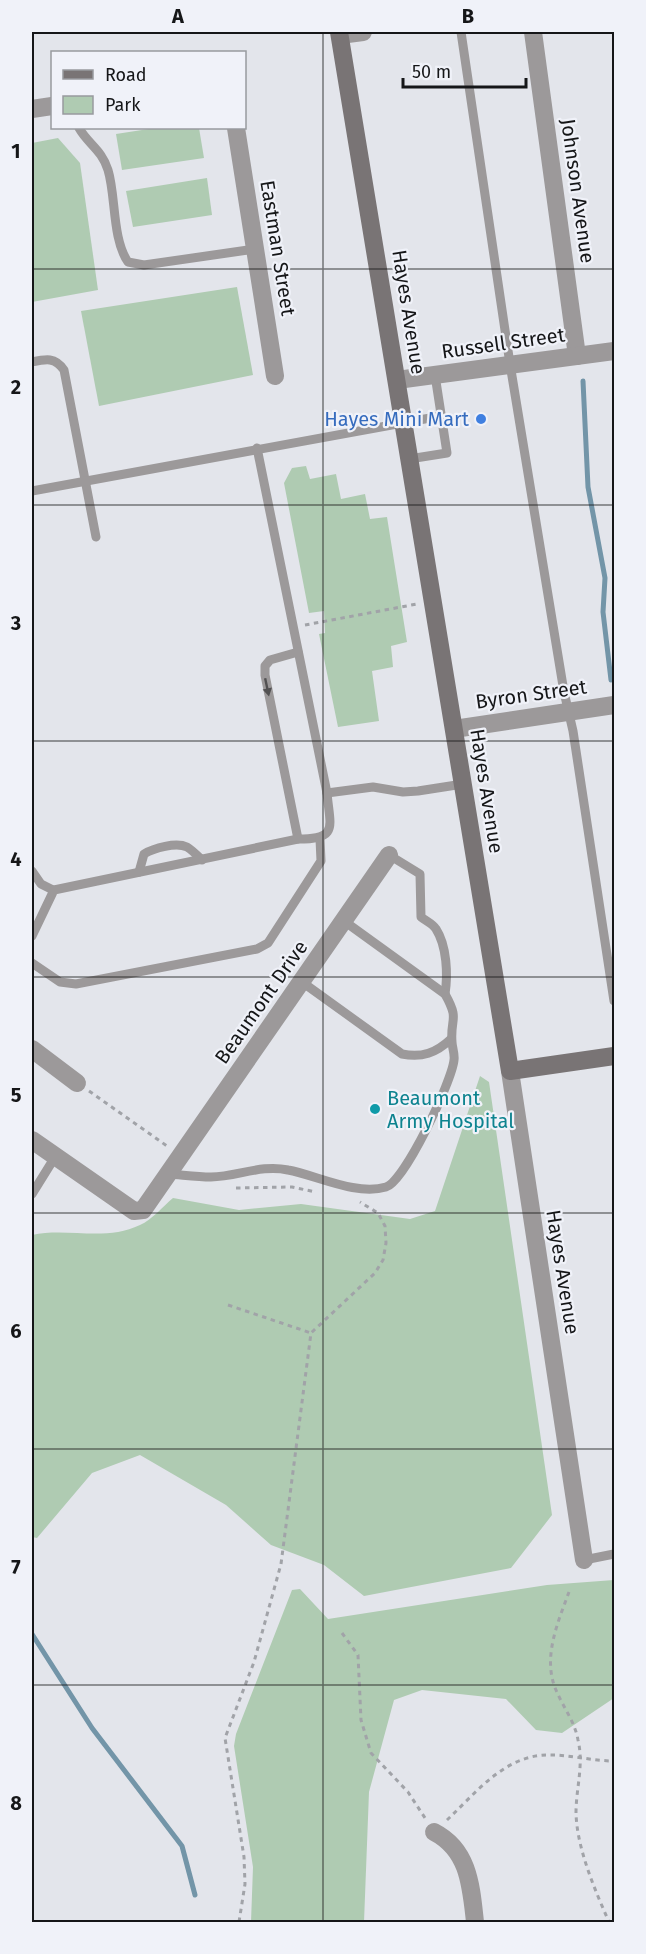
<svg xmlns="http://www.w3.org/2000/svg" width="646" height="1954" font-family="'Fira Sans',sans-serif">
	<rect width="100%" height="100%" fill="#e3e5eb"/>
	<g fill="#afcbb2">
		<polygon points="155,128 199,128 204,158 122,170 116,134"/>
		<polygon points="58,138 80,163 98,290 32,302 32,143"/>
		<polygon points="207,178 212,215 133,227 126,191"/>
		<polygon points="237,287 253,375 99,406 81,311"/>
		<polygon points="306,466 310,479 336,474 341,499 365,494 370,519 387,517 407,642 391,646 393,667 372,671 379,721 338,727 319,634 325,633 324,611 309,613 284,483 292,468"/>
		<path d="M480,1076l9,6 63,433 -41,53 -147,28 -40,-31 -53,-20 -45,-40 -86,-50 -48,18 -55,65 -5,-1v-302c35,-8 73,7 108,-10 12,-5 23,-19 33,-27l66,12 62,-6 109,15 25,-8z"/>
		<polygon points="614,1580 614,1698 562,1733 536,1730 506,1699 422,1690 394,1700 369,1792 364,1922 251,1922 253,1867 234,1746 236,1734 292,1590 300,1589 328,1619 547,1585"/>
	</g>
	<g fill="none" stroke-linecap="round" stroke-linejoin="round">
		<g stroke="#7395a8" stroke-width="5">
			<polyline points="583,381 588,487 605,578 603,612 611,680"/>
			<polyline points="32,1634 92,1728 182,1846 195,1895"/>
		</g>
		<g stroke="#a1a3a8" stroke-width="3" stroke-dasharray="4.5 4.5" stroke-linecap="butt">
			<polyline points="305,625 417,604"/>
			<polyline points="89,1091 167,1146"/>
			<polyline points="236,1188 292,1187 316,1192"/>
			<polyline points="228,1305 311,1333"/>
			<path d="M569,1592c-11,30 -27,66 -13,98 7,17 19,32 22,50 6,25 -2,48 -2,73 1,36 19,77 33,109"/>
			<polyline points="342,1633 358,1655 361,1720 371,1753 408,1792 425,1818"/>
			<path d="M447,1820c29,-27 58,-66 103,-65 21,0 43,6 64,6"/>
			<polyline points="239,1922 245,1884 244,1857 225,1738 254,1662 281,1564 311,1333 375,1273 383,1260 386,1243 385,1226 378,1213 360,1202"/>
		</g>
		<g stroke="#9c999a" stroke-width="9">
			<polyline points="461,32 510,364 564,692 573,731 614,1001"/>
			<path d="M79,128c9,16 23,22 29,42 8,26 4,69 20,92l16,3 111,-16"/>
			<path d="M32,362c14,-3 23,-5 32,8l32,167"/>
			<polyline points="257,448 327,793"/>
			<polyline points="409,459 447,453 435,375"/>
			<polyline points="32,491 441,416"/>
			<polyline points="298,839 265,675 265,666 270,660 298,652"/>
			<path d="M389,855l31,19 1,43c5,4 12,7 15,12 11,17 12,46 9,65"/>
			<polyline points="32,871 41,884 53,890"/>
			<path d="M139,872l5,-18c10,-6 32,-12 43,-7 5,3 11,9 15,13"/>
			<path d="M32,936l22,-46 244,-51c41,0 32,-12 29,-46l46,-6 30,5 15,-1 45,-7"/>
			<polyline points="32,963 60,982 76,984 257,949 268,943 321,861 320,839"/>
			<path d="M302,982l100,72c20,4 34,-1 49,-15"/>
			<path d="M169,1174c14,1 28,3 42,3 26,0 50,-13 77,-7 28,5 68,26 98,17 19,-6 66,-106 68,-127 1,-6 -2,-13 -2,-18 -2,-25 8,-21 -7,-48l-101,-73"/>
			<polyline points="32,1194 55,1157"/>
			<polyline points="584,1560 614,1554"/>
		</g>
		<g stroke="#9c999a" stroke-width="18">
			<polyline points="533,32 577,356"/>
			<polyline points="340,35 363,32"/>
			<polyline points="32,109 52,106"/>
			<polyline points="236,128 275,376"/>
			<polyline points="397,380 614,351"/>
			<polyline points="454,729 614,705"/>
			<polyline points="32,1049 77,1083"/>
			<polyline points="510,1071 584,1560"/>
			<polyline points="32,1140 134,1211 143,1210 389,855"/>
			<path d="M434,1832c35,18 37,54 41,90"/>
		</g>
		<polyline stroke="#797475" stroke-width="18" points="339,32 510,1071 614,1056"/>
	</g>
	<defs><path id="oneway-solid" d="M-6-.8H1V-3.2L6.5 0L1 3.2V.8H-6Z" transform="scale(1.5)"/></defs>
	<use fill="#525152" href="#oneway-solid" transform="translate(267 687) rotate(78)"/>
	<path fill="none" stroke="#151618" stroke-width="1.5" stroke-opacity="0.55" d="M323,32v1890M32,269h582M32,505h582M32,741h582M32,977h582M32,1213h582M32,1449h582M32,1685h582"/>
	<circle fill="#3f7fe0" stroke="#f0f2f9" stroke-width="2" cx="481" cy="419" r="6"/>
	<circle fill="#0f9aa8" stroke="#f0f2f9" stroke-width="2" cx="375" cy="1109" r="6"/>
	<g text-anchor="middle" stroke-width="4.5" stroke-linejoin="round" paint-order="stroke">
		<g font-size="20" fill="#151618" stroke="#f0f2f9">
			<text transform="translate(578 191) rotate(82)" y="7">Johnson Avenue</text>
			<text transform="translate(278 248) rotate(81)" y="7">Eastman Street</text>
			<text transform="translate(409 312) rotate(81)" y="7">Hayes Avenue</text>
			<text transform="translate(503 343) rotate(-8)" y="7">Russell Street</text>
			<text transform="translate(531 694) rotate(-8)" y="7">Byron Street</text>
			<text transform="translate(487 791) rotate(81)" y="7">Hayes Avenue</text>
			<text transform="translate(261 1002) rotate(-55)" y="7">Beaumont Drive</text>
			<text transform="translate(563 1272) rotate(81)" y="7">Hayes Avenue</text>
		</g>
		<g font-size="20" fill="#366cbe" stroke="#f0f2f9" text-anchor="end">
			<text x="469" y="426">Hayes Mini Mart</text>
		</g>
		<g font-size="20" fill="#0d838f" stroke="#f0f2f9" text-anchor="start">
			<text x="387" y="1105">Beaumont<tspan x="387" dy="23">Army Hospital</tspan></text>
		</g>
	</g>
	<rect width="646" height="1954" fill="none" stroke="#f0f2f9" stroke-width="66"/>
	<rect x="51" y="51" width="195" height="78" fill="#f0f2f9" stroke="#989a9f" stroke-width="1.5"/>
	<rect x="63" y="70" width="30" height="9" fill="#797475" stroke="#989a9f" stroke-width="1.5"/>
	<text x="105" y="81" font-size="18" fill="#151618">Road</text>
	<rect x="63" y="96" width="30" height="18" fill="#afcbb2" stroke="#989a9f" stroke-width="1.5"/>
	<text x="105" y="111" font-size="18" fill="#151618">Park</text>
	<path d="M403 78v9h123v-9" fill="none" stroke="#151618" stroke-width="3"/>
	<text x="412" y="78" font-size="18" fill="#151618" stroke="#f0f2f9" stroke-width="4.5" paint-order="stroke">50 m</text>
	<rect x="33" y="33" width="580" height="1888" fill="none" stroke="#151618" stroke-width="2"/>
	<g font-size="20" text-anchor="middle" font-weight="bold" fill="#151618">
		<text x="178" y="23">A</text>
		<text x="468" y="23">B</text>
		<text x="16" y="158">1</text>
		<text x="16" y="394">2</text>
		<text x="16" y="630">3</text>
		<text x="16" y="866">4</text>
		<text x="16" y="1102">5</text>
		<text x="16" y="1338">6</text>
		<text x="16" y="1574">7</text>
		<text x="16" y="1810">8</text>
	</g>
</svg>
